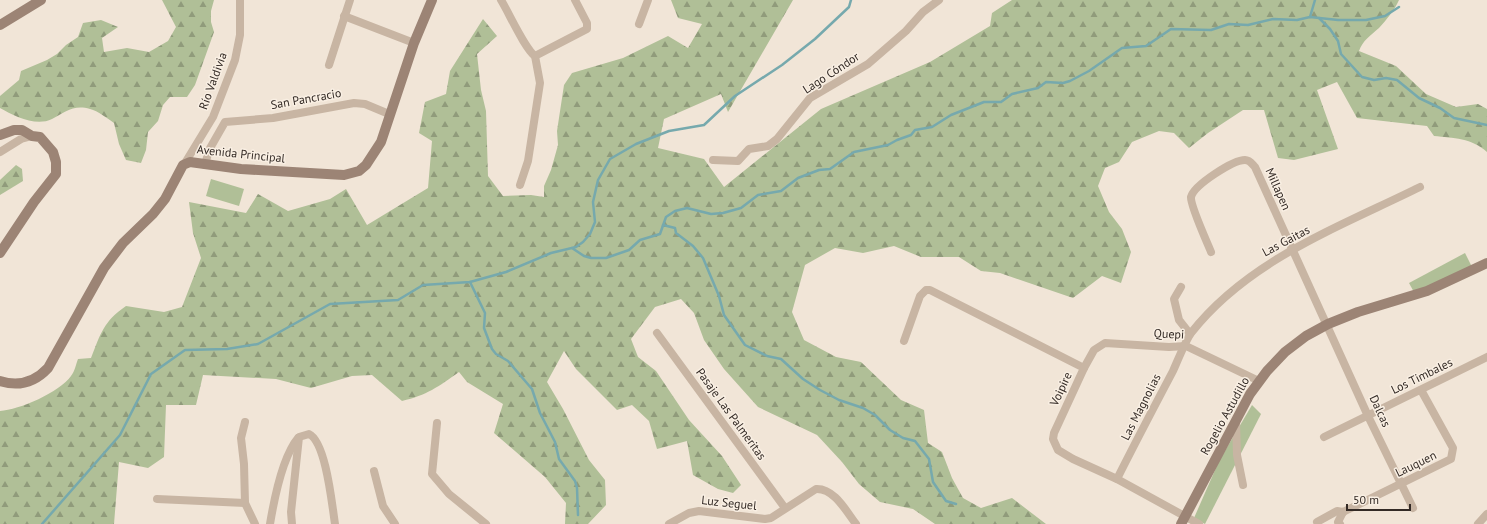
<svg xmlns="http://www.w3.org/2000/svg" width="1487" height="524" font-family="'PT Sans',sans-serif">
	<defs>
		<pattern id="forest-firs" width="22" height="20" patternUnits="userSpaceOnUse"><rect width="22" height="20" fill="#b0bf97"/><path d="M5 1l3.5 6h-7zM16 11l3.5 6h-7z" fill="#909b7b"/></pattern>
	</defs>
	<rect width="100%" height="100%" fill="#f1e5d7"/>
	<g fill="#b0bf97">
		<polygon points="211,179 244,189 239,206 206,196"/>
		<polygon points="1465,253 1472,267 1415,294 1409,283"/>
		<polygon points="1252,405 1261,414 1205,524 1194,518 1219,461"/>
	</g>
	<g fill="url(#forest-firs)">
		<path d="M162,0h52l-3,11v11l3,10 -19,53 -8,12h-17l-7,8 -5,16 -10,11 -2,18 -5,13 -15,-3 -7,-16 -5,-21c-7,-5 -16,-12 -24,-14 -16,-5 -25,3 -38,10 -16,8 -38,-3 -52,-11v-12l19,-16 2,-9 26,-11 10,-6 9,-9 12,-8 5,-14 18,-3 17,7 -16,11 2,14 23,-4 22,4 19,-11 8,-14z"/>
		<path d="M671,0h122l-65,112 -7,-18 -57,25 -6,29 46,11 20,28 97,-78 109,-47 60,-36 2,-13 20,-13h387c-5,11 -12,19 -20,28 -9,8 -16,12 -20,23l37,15 30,28 30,13 22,-3 9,5v43c-15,-14 -34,-14 -53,-16l-7,-10 -70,-8 -20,-36 -20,8 21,59 -44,11 -16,-2 -14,-48h-21l-35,23 -19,15 -15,-15 -15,-2 -27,11 -13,20 -14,6 -7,18 11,26 13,17 9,23 -10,31 -19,-7 -29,22 -73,-25 -19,-2 -22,-14h-38l-27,-11 -31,7 -28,-5 -30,17 -13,47 12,28 32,17 25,5 40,38 23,10 4,33 14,9 10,26 11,20 18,10 31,-10 34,26h-111l-22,-15 -33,-7 -21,-18 -17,-22 -25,-27 -59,-28 -34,-38 -20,-29 -10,-27 -13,-14 -26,8 -24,32 7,18 18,14 33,49 33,36 19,29 -8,8 -15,-4 -25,-14 -6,-34 -30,8 -8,-28 -17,-16 -15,5 -41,-41 -12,-18 -17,31 16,27 26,51 16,20 1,25 -18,19h-23l1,-21 -21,-26 -51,-44 9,-29 -36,-22 -8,-10c-21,15 -32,23 -57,29l-30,-26 -20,1 -41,12 -35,-9 -73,-4 -7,30h-30l-2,52 -16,11 -29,-6 -5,62h-114v-113c19,-1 60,-19 71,-35 4,-5 5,-12 7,-17l13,-1c10,-25 12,-36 35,-52l38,6 18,-5 19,-49 -8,-25 -4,-31 57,11 12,-19 30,17 42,-12 16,-10 21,36 61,-37 4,-47 -13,-8 6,-31 21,-8 4,-23 33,-52 14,17 -20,18 4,36 5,21 2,65 15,20 28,-1 13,2v-11l7,-16 7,-25 -1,-14 7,-46 8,-12 51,-15 45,-22 20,12 14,-24 -24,-6z"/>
		<polygon points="16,165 22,169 23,181 0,195 0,180"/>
	</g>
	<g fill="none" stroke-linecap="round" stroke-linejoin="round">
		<g stroke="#76a9ad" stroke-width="2.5">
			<polyline points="1310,17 1315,0"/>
			<polyline points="1319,18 1330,29 1338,41 1341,54 1362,77 1374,80 1386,78 1397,80 1419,98 1440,108 1454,118 1487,125"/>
			<polyline points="663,225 675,228 676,233 693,246 703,258 719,296 724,315 745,345 767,356 781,359 803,379 820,390 839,400 863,408 875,415 890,430 903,438 915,441 929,459 933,482 946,501 956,504"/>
			<polyline points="572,248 584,256 591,258 606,258 629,250 640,240 660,234 666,217 675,211 687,208 711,214 723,213 741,208 758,195 781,191 798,178 819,170 830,169 854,152 888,145 897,140 911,135 915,130 932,127 951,115 984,102 1001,102 1012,94 1038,88 1046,82 1063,83 1070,81 1089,71 1122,48 1146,46 1171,29 1211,30 1229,24 1248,25 1273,19 1297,20 1310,17 1338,20 1366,20 1385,16 1399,7"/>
			<polyline points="470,282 485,313 484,328 492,349 496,354 508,361 532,389 540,413 555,442 559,459 575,481 577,488 578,515"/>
			<polyline points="42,524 120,435 151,374 185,350 227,349 258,344 330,304 398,300 423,285 470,282 506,272 551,253 576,247 583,242 590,234 595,222 593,202 598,180 610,159 636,144 669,131 704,125 735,96 782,65 815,39 849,7 851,0"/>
		</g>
		<g stroke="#c8b5a3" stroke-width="8">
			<path d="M501,0c8,13 24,49 34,56"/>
			<polyline points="344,16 414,43"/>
			<polyline points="639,24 648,0"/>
			<polyline points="329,65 350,0"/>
			<polyline points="0,152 21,139 32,136"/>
			<polyline points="713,160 738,161 749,149 768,146 777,139 810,98 868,64 906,31 923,12 939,0"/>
			<polyline points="185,163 213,117 235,60 240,35 240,0"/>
			<polyline points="205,165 209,150 225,122 273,118 354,103 365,104 389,114"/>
			<polyline points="520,185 528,161 540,83 535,56 587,29 587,23 575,0"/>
			<path d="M1211,252c-4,-10 -21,-47 -20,-55 3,-12 42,-37 54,-37 5,0 7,4 10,7l113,249 45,92"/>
			<polyline points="1181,287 1174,299 1179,320 1190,334"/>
			<polyline points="657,333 785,508"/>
			<polyline points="904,341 920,296 926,290 930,290 1084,368 1054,433 1053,439 1058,450 1073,459 1117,479 1199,524"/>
			<polyline points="1084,368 1094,350 1105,343 1169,347 1186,346 1259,381"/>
			<polyline points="1236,421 1237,455 1243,485"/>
			<polyline points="245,422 241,438 244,464 245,503 255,524"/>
			<polyline points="437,423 432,474 449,494 486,524"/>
			<polyline points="1324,437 1487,357"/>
			<polyline points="374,471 383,506 395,524"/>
			<path d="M1117,479c18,-36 37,-72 56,-108 4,-9 13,-31 18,-38 57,-73 148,-106 229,-146"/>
			<polyline points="157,499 245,503"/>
			<polyline points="1343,512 1451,459 1453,448 1421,390"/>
			<polyline points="1317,522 1337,511 1343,512"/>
			<path d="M270,524c4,-24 13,-68 28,-86"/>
			<path d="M292,524l-1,-12 8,-75 10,-3c17,8 23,71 26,90"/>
			<path d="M669,524l20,-11 10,-2 66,8 6,-1 45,-29c18,-1 30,22 40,35"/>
			<polyline points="1340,524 1338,522 1343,512"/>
			<polyline points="1478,524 1487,514"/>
		</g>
		<g stroke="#9c8475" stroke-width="10">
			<polyline points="0,25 41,0"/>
			<polyline points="0,135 14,130 22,130 32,136 40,137 53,152 56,162 56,174 34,202 0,253"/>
			<path d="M0,381c19,6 35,1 48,-13l56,-100 19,-25 30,-29 12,-15 18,-34 7,-3 51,7 103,6 15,-4 7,-6 15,-23 33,-99 18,-43"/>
			<polyline points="1181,524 1250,394 1267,371 1285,352 1306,336 1328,324 1358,312 1427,291 1487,263"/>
		</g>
	</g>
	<g text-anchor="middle" stroke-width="3" stroke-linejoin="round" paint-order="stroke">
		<g font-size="12" fill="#332a25" stroke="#f9efe3">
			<text transform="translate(831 73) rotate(-33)" y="4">Lago Cóndor</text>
			<text transform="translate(213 81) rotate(-70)" y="4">Río Valdivia</text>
			<text transform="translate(306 99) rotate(-10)" y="4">San Pancracio</text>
			<text transform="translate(241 154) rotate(6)" y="4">Avenida Principal</text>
			<text transform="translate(1278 189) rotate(66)" y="4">Millapen</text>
			<text transform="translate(1286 241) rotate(-28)" y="4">Las Gaitas</text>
			<text transform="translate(1169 334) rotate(3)" y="4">Quepi</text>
			<text transform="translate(1422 376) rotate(-26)" y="4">Los Timbales</text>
			<text transform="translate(1061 389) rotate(-65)" y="4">Voipire</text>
			<text transform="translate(1141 407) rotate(-63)" y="4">Las Magnolias</text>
			<text transform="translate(1380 411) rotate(65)" y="4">Dalcas</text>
			<text transform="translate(731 414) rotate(54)" y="4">Pasaje Las Palmeritas</text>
			<text transform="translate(1225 416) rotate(-61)" y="4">Rogelio Astudillo</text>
			<text transform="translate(1416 464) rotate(-26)" y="4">Lauquen</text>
			<text transform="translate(729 503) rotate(6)" y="4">Luz Seguel</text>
		</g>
	</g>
	<path d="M1347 504v6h63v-6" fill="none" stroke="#332a25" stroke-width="2"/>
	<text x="1353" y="504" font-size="12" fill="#332a25" stroke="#f9efe3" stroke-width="3" paint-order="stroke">50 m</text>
</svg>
